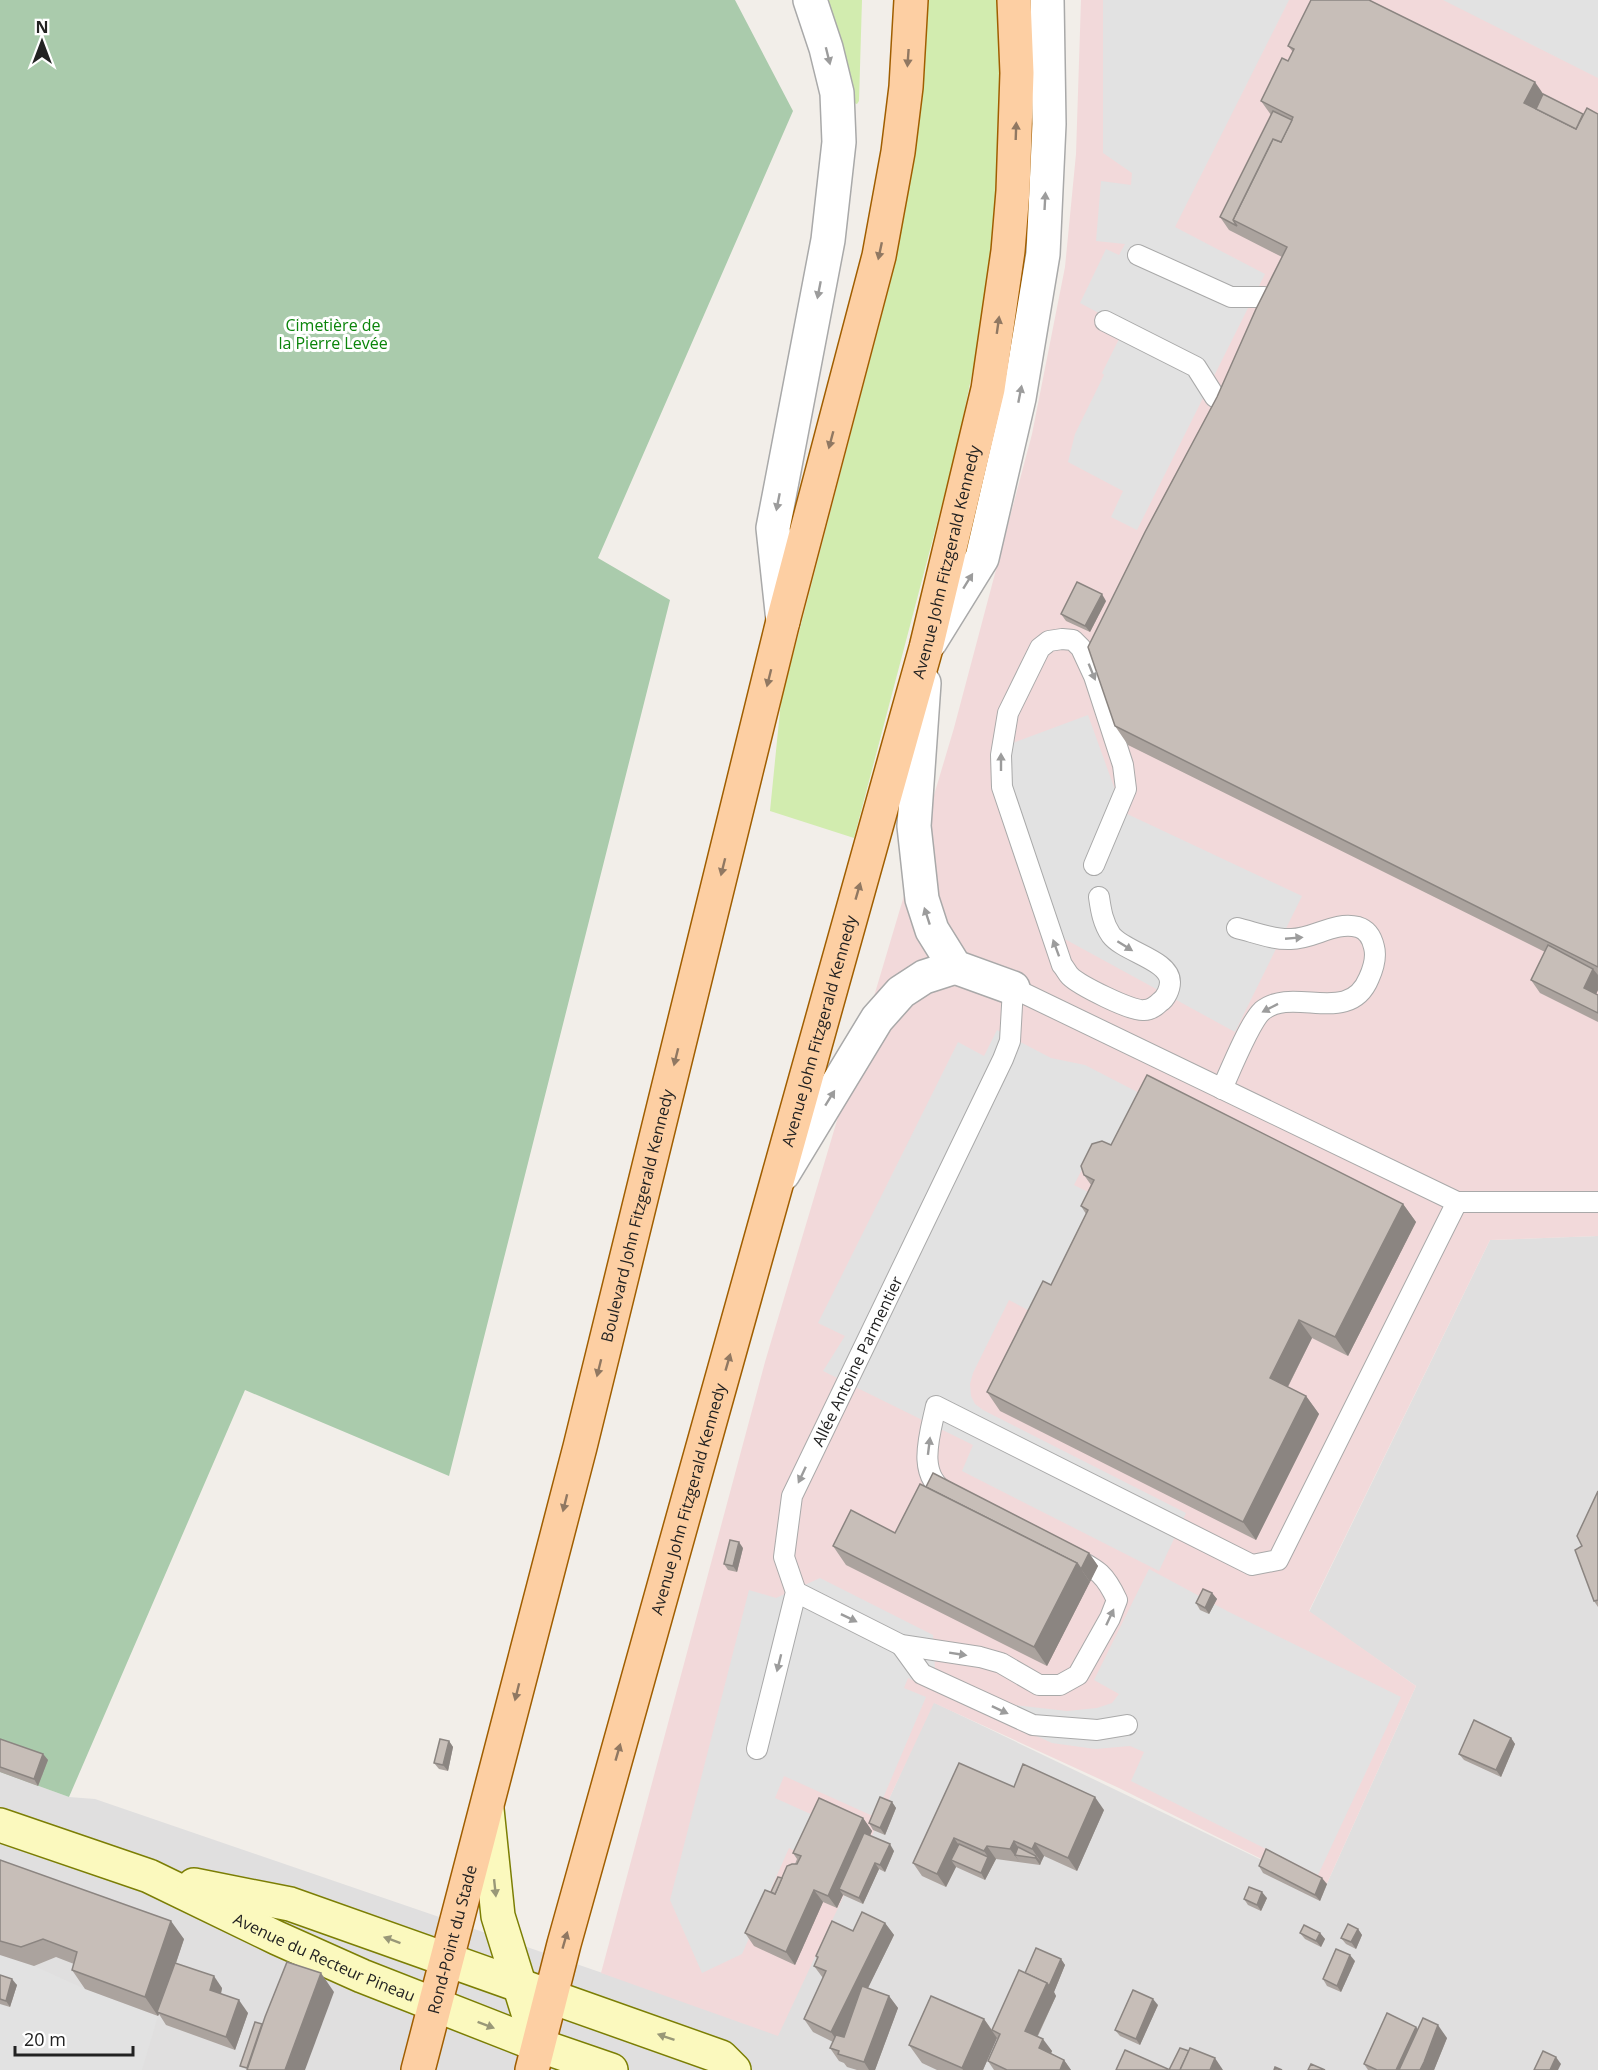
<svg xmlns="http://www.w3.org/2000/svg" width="1598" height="2070" font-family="'Open Sans',sans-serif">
	<rect width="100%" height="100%" fill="#f2eee9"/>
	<polygon fill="#e0dfdf" points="1598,1236 1598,2070 0,2070 0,1772 69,1797 95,1799 652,1990 875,1830 933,1702 1324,1890 1416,1686 1309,1612 1490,1240"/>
	<polygon fill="#f2d9da" points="1081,0 1598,0 1598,1236 1490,1240 1309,1611 1416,1686 1324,1890 1119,1788 934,1703 778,2036 601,1973 765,1362 954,728 1032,434 1065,267 1076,154"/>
	<g fill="#d2ecaf">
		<polygon points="826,0 862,0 859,101 857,104 854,103"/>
		<polygon points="928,0 998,0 1000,91 998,161 988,283 980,336 955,455 854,838 770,811 781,701 888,291 905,213 922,103"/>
	</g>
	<polygon fill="#aacbac" points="0,0 735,0 793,111 598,558 670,600 449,1476 245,1390 69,1797 0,1772"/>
	<g fill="#e2e2e2">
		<polygon points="1103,0 1289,0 1175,227 1265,274 1137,530 1111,517 1123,491 1068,462 1075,434 1104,375 1102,373 1125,327 1080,303 1106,249 1119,255 1125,244 1096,241 1101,181 1131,185 1132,173 1103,153"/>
		<polygon points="1443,0 1598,0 1598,78"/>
		<polygon points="1088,715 1123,812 1302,896 1235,1032 1061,937 1010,784 1010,744"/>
		<polygon points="997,1030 1051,1058 1085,1065 1149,1098 1119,1159 1094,1146 1074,1185 1100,1198 1041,1317 1009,1300 973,1373 970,1384 971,1396 975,1404 983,1410 1186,1513 1159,1571 962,1471 973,1445 823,1371 845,1336 818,1323 958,1042 984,1056"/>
		<polygon points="1149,1569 1229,1612 1401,1697 1318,1875 1131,1781 1144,1752 1130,1746 1095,1749 1052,1743 908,1678 904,1688 926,1697 875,1817 784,1776 775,1798 815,1816 799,1853 789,1848 742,1954 702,1973 670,1900 749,1590 776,1598 820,1578 933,1635 935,1669 1014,1705 1067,1711 1097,1708 1112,1703 1119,1694 1094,1680"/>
		<polygon points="0,1955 34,1966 85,1989 158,2016 142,2070 0,2070"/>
	</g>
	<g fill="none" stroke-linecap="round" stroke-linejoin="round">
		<defs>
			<g id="service">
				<polyline points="1138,255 1231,297 1264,297 1285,305"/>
				<polyline points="1105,321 1196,367 1215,397 1240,409"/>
				<path d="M1094,865l32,-76 -3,-24 -29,-89 -13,-28 -8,-8 -11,-1 -13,2 -9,7 -32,65 -7,42 1,32 60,178c3,3 5,8 8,11 9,9 62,36 74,34 6,0 12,-4 16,-8 6,-4 10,-13 10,-20 0,-22 -46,-30 -59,-47 -8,-12 -10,-24 -12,-38"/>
				<path d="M1222,1089c8,-18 28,-67 40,-78 31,-26 87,16 107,-33 4,-9 8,-20 5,-31 -2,-9 -6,-17 -16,-20 -24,-6 -44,12 -67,12 -18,1 -37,-7 -54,-11"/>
				<path d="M948,1493c-33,-16 -18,-59 -12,-87l316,159 26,-5 179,-358"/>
				<path d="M796,1592l105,53 79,12 21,6 38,22h21l18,-10 32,-57 7,-18c-12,-26 -19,-30 -44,-43"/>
				<polyline points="901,1645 922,1674 1033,1725 1097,1730 1127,1725"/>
				<path id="s1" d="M757,1749l39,-157 -12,-35 8,-61 211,-437 7,-18 3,-53 444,214h141"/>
			</g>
			<g id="minor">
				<polyline points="924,683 914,826 922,899 932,930 955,967 1013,988"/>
				<polyline points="783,1174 877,1019 901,992 924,977 955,967"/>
			</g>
			<g id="tertiary">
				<polyline points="783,621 773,528 828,240 839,142 837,93 826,48 810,0"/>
				<polyline points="930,642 982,558 1019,398 1043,254 1049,124 1047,0"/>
			</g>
			<g id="secondary">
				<polyline points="487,1809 498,1916 538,2045"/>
				<path id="s2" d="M0,1825l149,51 128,62 85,38 176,69 73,25"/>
				<polyline points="194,1885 290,1904 721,2057 734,2070"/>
			</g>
			<g id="primary">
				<path id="s3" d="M418,2070l162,-623 203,-826 96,-365 19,-104 8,-65 5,-87"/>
				<path id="s4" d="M532,2070l32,-126 362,-1296 62,-259 20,-138 5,-60 4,-118 -3,-73"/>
			</g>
		</defs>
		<use href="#service" stroke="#a9a9a9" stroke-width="22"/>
		<use href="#minor" stroke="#a9a9a9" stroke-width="36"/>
		<use href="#tertiary" stroke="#a9a9a9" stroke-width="36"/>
		<use href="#secondary" stroke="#7b7e04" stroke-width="36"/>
		<use href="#primary" stroke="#a05e00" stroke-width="36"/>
		<use href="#service" stroke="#fff" stroke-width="20"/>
		<use href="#minor" stroke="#fff" stroke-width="33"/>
		<use href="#tertiary" stroke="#fff" stroke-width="33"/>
		<use href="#secondary" stroke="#fbf9be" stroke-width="33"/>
		<use href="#primary" stroke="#fdcfa3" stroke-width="33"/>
	</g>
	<g fill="#aba39e">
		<polygon points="1288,46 1543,94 1583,114 1598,114 1598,990 1596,994 1598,995 1598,1022 1540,993 1531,980 1545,952 1128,745 1115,726 1217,397 1282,257 1229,230 1220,217 1271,115 1261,101 1288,61 1293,52"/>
		<polygon points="1106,601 1090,632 1066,621 1061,614"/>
		<polygon points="1111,1145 1403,1204 1416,1222 1348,1356 1312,1338 1288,1387 1306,1396 1319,1414 1256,1540 1000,1411 987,1392 1051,1285 1086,1214 1081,1206 1091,1185 1084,1175"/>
		<polygon points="926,1487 1089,1553 1098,1566 1047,1666 846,1565 833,1546 895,1533"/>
		<polygon points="1598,1491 1598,1607 1594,1601 1582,1546"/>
		<polygon points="743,1548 737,1572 728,1570 724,1564"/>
		<polygon points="1212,1593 1217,1599 1209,1614 1200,1610 1196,1603"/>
		<polygon points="1511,1738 1515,1744 1501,1777 1464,1760 1459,1754"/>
		<polygon points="0,1739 43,1754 48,1760 38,1786 0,1772"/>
		<polygon points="449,1741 453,1747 448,1771 439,1769 434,1763"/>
		<polygon points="1014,1787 1104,1810 1077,1871 1044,1856 1040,1865 996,1859 985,1880 956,1867 946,1887 922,1876 913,1863"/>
		<polygon points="892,1802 896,1808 885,1835 873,1830 869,1823"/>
		<polygon points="863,1818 872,1831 870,1836 894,1851 885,1872 879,1869 863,1904 843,1895 837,1908 823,1902 795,1965 754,1946 745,1933 771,1892 782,1878 795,1864 797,1859 793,1853"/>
		<polygon points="0,1860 184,1939 176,1963 222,1988 221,1994 248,2013 235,2050 166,2025 159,2014 158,2016 85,1989 72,1970 74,1964 56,1957 34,1966 0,1955"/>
		<polygon points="1259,1866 1327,1884 1320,1901 1263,1873"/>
		<polygon points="1267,1898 1261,1911 1248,1905 1244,1899"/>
		<polygon points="885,1923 894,1935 868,1988 889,1996 898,2008 875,2070 857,2070 847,2067 844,2063 839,2061 830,2048 833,2042 813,2032 804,2019 823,1978 814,1966 817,1959 816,1956 853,1931"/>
		<polygon points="1358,1929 1362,1935 1356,1949 1346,1944 1341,1938"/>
		<polygon points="1300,1933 1320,1933 1325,1939 1321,1947 1305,1939"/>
		<polygon points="1061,1959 1065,1965 1054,1992 1056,1996 1038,2036 1052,2051 1051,2053 1064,2060 1071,2070 994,2070 988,2061 998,2039 997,2038 983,2070 937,2070 922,2063 909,2045 984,2019 992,2030 1025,1973"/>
		<polygon points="1355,1961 1341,1992 1327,1986 1323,1979"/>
		<polygon points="0,1975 17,1985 10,2007 0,2004"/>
		<polygon points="1158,2005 1140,2045 1120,2036 1115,2030"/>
		<polygon points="1416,2027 1418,2030 1447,2038 1434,2070 1368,2070 1364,2064"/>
	</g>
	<g fill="#8b8581">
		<polygon points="1535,82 1548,101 1539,119 1524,103"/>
		<polygon points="1102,594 1106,601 1090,632 1085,626"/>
		<polygon points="1593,969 1598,975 1598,990 1593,1001 1584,988"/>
		<polygon points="1403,1204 1416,1222 1348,1356 1335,1337"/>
		<polygon points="1299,1320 1312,1338 1283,1396 1270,1378"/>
		<polygon points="1306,1396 1319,1414 1256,1540 1243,1522"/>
		<polygon points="739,1542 743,1548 737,1572 733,1566"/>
		<polygon points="1089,1553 1098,1566 1090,1582 1081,1569"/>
		<polygon points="1077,1563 1090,1582 1047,1666 1034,1647"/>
		<polygon points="1212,1593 1217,1599 1209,1614 1205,1608"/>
		<polygon points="1511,1738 1515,1744 1501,1777 1496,1770"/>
		<polygon points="449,1741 453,1747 448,1771 443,1765"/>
		<polygon points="43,1754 48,1760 38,1786 34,1779"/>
		<polygon points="1095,1797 1104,1810 1077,1871 1068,1858"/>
		<polygon points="892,1802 896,1808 885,1835 880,1828"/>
		<polygon points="863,1818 872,1831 845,1891 839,1889 843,1895 837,1908 828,1896"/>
		<polygon points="954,1838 963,1851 951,1860 956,1867 946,1887 937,1874"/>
		<polygon points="1014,1841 1022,1853 1015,1855 1019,1861 1010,1849"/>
		<polygon points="1035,1843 1044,1856 1041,1862 1032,1849"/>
		<polygon points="890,1844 894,1851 885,1872 880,1865"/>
		<polygon points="987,1846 996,1859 985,1880 981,1873 988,1857 984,1851"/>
		<polygon points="1036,1856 1041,1862 1040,1865 1035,1858"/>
		<polygon points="875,1863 879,1869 863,1904 859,1898"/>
		<polygon points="1322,1878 1327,1884 1320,1901 1315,1895"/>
		<polygon points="814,1890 823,1902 795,1965 786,1952"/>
		<polygon points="1262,1892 1267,1898 1261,1911 1257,1905"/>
		<polygon points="171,1921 184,1939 159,2013 157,2012 159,2014 158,2016 145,1997"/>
		<polygon points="885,1923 894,1935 840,2045 831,2032"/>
		<polygon points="1358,1929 1362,1935 1356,1949 1351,1942"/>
		<polygon points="1320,1933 1325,1939 1321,1947 1316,1941"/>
		<polygon points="1350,1955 1355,1961 1341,1992 1337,1986"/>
		<polygon points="1061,1959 1065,1965 1054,1992 1056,1996 1034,2043 1025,2031 1047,1983"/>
		<polygon points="321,1973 334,1992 305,2070 285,2070"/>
		<polygon points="214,1976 222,1988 219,2003 210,1990"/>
		<polygon points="12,1979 17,1985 10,2007 6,2001"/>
		<polygon points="889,1996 898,2008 875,2070 869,2070 864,2062"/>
		<polygon points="1153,1999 1158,2005 1140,2045 1136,2039"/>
		<polygon points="239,2000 248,2013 235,2050 226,2037"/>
		<polygon points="984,2019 997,2038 983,2070 963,2070 962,2068"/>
		<polygon points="1438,2025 1447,2038 1434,2070 1420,2070"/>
		<polygon points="1416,2027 1425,2039 1411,2070 1396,2070"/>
		<polygon points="1043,2039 1052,2051 1048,2061 1039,2048"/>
		<polygon points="1556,2057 1561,2064 1558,2070 1550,2070"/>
		<polygon points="1215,2058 1223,2070 1210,2070"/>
		<polygon points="1064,2060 1071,2070 1060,2070"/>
	</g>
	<g fill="#c7beb8" stroke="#8b8581" stroke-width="1.5">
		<polygon points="1311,0 1369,0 1535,82 1524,103 1576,129 1587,108 1598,114 1598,967 1115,726 1088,647 1145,532 1217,397 1256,309 1287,247 1233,220 1273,139 1281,142 1293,117 1261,101 1282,58 1288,61 1294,49 1288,46"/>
		<polygon points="1543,94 1583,114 1576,129 1536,109"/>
		<polygon points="1273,111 1292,120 1281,142 1273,139 1233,220 1237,226 1220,217"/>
		<polygon points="1077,582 1102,594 1085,626 1061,614"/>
		<polygon points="1548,945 1593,969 1584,988 1598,995 1598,1013 1531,980"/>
		<polygon points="1147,1075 1403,1204 1335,1337 1299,1320 1270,1378 1306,1396 1243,1522 987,1392 1043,1281 1051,1285 1088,1210 1081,1206 1094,1180 1084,1175 1081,1166 1092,1144 1102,1141 1111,1145"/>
		<polygon points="933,1473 1089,1553 1081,1569 1077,1563 926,1487"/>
		<polygon points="920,1484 1077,1563 1034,1647 833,1546 851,1510 895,1533"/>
		<polygon points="1598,1491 1598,1600 1594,1601 1575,1550 1582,1546 1577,1536"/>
		<polygon points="730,1540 739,1542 733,1566 724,1564"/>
		<polygon points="1203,1589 1212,1593 1205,1608 1196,1603"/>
		<polygon points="1474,1720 1511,1738 1496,1770 1459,1754"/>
		<polygon points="0,1739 43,1754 34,1779 0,1767"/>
		<polygon points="440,1739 449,1741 443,1765 434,1763"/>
		<polygon points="959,1763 1014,1787 1023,1764 1095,1797 1068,1858 1035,1843 1032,1849 1014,1841 1010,1849 987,1846 984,1851 954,1838 937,1874 913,1863"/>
		<polygon points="880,1797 892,1802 880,1828 869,1823"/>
		<polygon points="819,1798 863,1818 828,1896 814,1890 786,1952 745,1933 765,1890 775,1894 787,1866 792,1864 797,1864 801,1856 793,1853"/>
		<polygon points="864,1833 890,1844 880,1865 875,1863 859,1898 839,1889"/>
		<polygon points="959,1844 988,1857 981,1873 951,1860"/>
		<polygon points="1018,1847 1036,1856 1035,1858 1015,1855"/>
		<polygon points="1266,1849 1322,1878 1315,1895 1259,1866"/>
		<polygon points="0,1860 171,1921 145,1997 72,1970 77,1952 43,1939 21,1947 0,1941"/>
		<polygon points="778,1877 782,1878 775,1894 771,1892"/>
		<polygon points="1249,1887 1262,1892 1257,1905 1244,1899"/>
		<polygon points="862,1912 885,1923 831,2032 804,2019 826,1971 814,1966 818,1957 816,1956 832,1921 853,1931"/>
		<polygon points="1348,1924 1358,1929 1351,1942 1341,1938"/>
		<polygon points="1304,1925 1320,1933 1316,1941 1300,1933"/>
		<polygon points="1036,1948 1061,1959 1049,1986 1047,1983 1025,1973"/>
		<polygon points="1336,1949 1350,1955 1337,1986 1323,1979"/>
		<polygon points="287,1962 321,1973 285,2070 247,2070 265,2017"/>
		<polygon points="175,1963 214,1976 210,1990 239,2000 226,2037 157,2012"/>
		<polygon points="1019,1970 1047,1983 1025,2031 1043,2039 1039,2048 1064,2060 1060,2070 1007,2070 988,2061 1000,2034 992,2030"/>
		<polygon points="0,1975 12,1979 6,2001 0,1999"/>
		<polygon points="862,1986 889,1996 864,2062 838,2054 839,2051 830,2048 836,2035 844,2037"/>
		<polygon points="1133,1990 1153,1999 1136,2039 1115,2030"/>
		<polygon points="931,1996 984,2019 962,2068 909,2045"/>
		<polygon points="1387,2013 1416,2027 1396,2070 1377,2070 1364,2064"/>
		<polygon points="1423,2018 1438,2025 1424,2062 1420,2070 1399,2070"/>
		<polygon points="255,2022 262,2024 247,2068 240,2066"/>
		<polygon points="1180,2048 1189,2051 1180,2070 1169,2070"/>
		<polygon points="1190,2048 1215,2058 1210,2070 1180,2070"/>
		<polygon points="1125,2050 1170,2070 1116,2070"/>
		<polygon points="1543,2051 1556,2057 1550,2070 1534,2070"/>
		<polygon points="1311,2064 1325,2070 1308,2070"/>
		<polygon points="1275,2067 1282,2070 1274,2070"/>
	</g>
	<defs><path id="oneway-solid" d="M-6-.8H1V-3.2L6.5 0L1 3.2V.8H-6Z" transform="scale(1.5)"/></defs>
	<g fill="#9c9c9c">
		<use href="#oneway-solid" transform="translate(828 56) rotate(76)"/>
		<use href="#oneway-solid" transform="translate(1045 201) rotate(-87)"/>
		<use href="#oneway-solid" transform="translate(819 290) rotate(101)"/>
		<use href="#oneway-solid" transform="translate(1020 394) rotate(-79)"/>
		<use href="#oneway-solid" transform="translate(778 502) rotate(101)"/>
		<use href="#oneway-solid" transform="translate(968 581) rotate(-58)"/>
		<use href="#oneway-solid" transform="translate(1092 672) rotate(68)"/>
		<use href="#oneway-solid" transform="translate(1001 762) rotate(-90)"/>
		<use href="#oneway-solid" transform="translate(927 916) rotate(-108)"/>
		<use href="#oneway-solid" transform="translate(1294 938) rotate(-5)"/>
		<use href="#oneway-solid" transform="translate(1125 946) rotate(32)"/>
		<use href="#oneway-solid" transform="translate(1056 948) rotate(-110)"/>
		<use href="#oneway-solid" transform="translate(1270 1008) rotate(153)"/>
		<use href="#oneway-solid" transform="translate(830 1098) rotate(-58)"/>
		<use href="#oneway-solid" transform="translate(929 1446) rotate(-83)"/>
		<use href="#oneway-solid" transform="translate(802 1475) rotate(115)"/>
		<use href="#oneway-solid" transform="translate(1110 1617) rotate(-65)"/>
		<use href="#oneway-solid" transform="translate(849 1618) rotate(26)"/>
		<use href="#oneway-solid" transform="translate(958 1654) rotate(9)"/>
		<use href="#oneway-solid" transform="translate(779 1663) rotate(104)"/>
		<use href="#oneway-solid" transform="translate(1000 1710) rotate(25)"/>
	</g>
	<g fill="#907862">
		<use href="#oneway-solid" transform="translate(908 58) rotate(94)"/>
		<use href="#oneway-solid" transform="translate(1016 131) rotate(-88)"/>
		<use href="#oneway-solid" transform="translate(880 251) rotate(102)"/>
		<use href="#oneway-solid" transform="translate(998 325) rotate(-82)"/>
		<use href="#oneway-solid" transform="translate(831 440) rotate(105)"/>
		<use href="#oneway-solid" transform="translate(769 678) rotate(104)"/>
		<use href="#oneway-solid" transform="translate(723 867) rotate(104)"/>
		<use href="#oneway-solid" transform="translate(858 891) rotate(-74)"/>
		<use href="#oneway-solid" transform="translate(676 1057) rotate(104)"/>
		<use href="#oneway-solid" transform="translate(728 1362) rotate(-74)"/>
		<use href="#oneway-solid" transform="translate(599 1368) rotate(104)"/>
		<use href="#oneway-solid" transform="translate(565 1503) rotate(104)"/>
		<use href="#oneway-solid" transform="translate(517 1692) rotate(104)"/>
		<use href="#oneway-solid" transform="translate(618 1752) rotate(-74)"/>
		<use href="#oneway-solid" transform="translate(565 1940) rotate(-74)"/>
	</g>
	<g fill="#999878">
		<use href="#oneway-solid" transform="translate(495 1888) rotate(84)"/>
		<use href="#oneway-solid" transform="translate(392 1940) rotate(-160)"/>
		<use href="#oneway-solid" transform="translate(486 2025) rotate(21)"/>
		<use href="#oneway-solid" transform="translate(666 2037) rotate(-161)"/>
	</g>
	<g text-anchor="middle" stroke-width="6" stroke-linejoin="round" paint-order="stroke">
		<g font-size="16" fill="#0b850b" stroke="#fff">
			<text x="333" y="331">Cimetière de<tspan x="333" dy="18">la Pierre Levée</tspan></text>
		</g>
		<g font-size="16" fill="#222" stroke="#fff">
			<text dy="6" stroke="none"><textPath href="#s4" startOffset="1564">Avenue John Fitzgerald Kennedy</textPath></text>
			<text dy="6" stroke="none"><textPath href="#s4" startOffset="1078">Avenue John Fitzgerald Kennedy</textPath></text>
			<text dy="6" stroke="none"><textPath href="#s3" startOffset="882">Boulevard John Fitzgerald Kennedy</textPath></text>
			<text dy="6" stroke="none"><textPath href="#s1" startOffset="410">Allée Antoine Parmentier</textPath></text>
			<text dy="6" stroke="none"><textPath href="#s4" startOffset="592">Avenue John Fitzgerald Kennedy</textPath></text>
			<text dy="6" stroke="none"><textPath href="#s3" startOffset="135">Rond-Point du Stade</textPath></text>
			<text dy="6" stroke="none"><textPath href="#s2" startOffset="351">Avenue du Recteur Pineau</textPath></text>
		</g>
	</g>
	<g transform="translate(42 42)" stroke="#ffffff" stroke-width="4.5" paint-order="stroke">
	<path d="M0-4.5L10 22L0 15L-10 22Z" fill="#222222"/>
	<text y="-9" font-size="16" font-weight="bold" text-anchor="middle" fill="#222222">N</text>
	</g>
	<path d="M15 2046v9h118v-9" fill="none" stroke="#222222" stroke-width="3"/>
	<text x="24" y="2046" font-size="18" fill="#222222" stroke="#ffffff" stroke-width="4.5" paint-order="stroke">20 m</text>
</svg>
